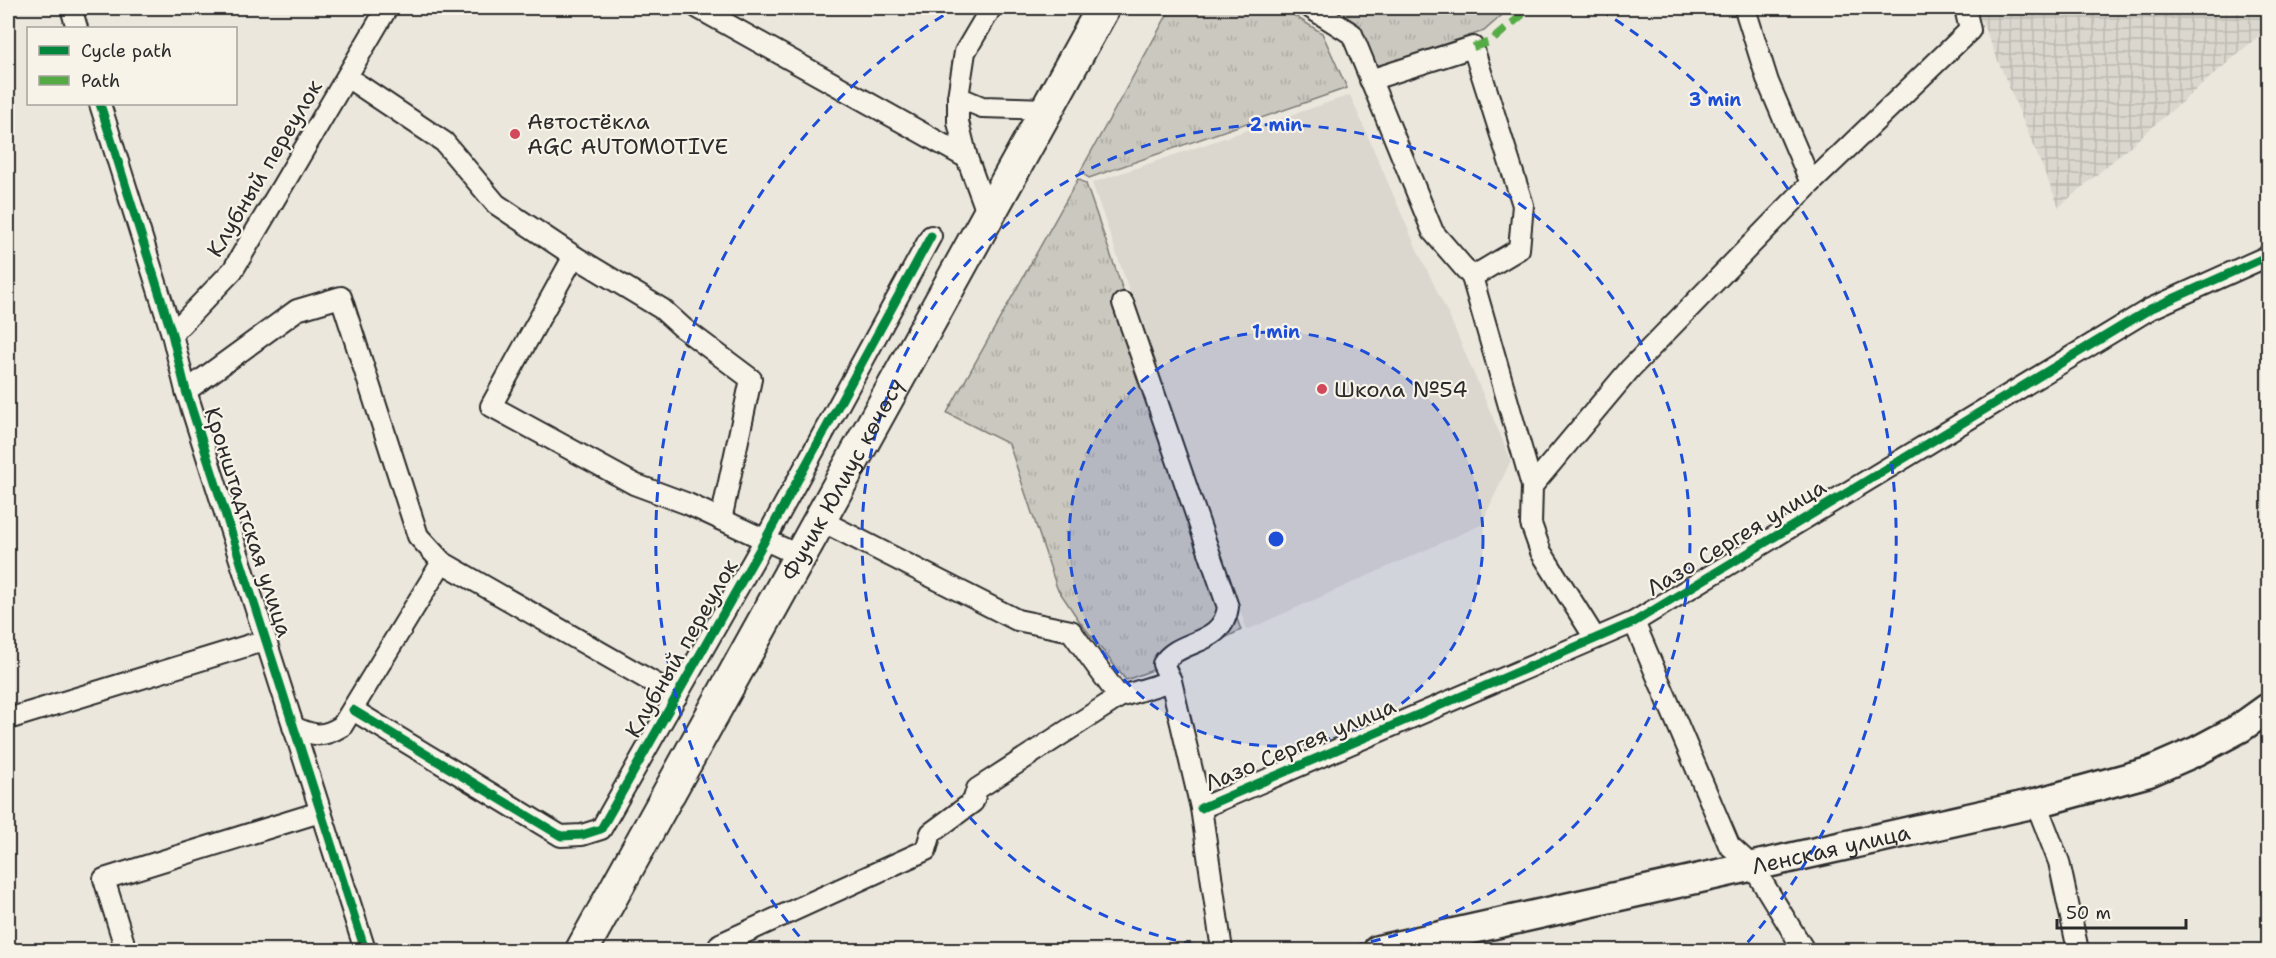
<svg xmlns="http://www.w3.org/2000/svg" width="2276" height="958" font-family="'Shantell Sans',sans-serif">
	<defs>
		<pattern id="industrial-grid" width="8" height="8" patternUnits="userSpaceOnUse" patternTransform="scale(1.5)"><rect width="8" height="8" fill="#dbd7ce"/><path d="M0 4h8M4 0v8" fill="none" stroke="#bcb9b1"/></pattern>
		<pattern id="grass-tufts" width="24" height="20" patternUnits="userSpaceOnUse" patternTransform="scale(1.5)"><rect width="24" height="20" fill="#cbc8bf"/><path d="M3 7l-1-3M5 7V3M7 7l1-3M15 17l-1-3M17 17v-4M19 17l1-3" fill="none" stroke="#aeaca4"/></pattern>
	</defs>
	<rect width="100%" height="100%" fill="#ebe7dd"/>
	<filter id="ink" filterUnits="userSpaceOnUse"><feTurbulence type="fractalNoise" baseFrequency=".0167" numOctaves="2"/><feDisplacementMap in="SourceGraphic" scale="12" xChannelSelector="R" yChannelSelector="G"/><feConvolveMatrix kernelMatrix="1 2 1 2 8 2 1 2 1" color-interpolation-filters="sRGB"/></filter>
	<g filter="url(#ink)">
		<polygon fill="#dbd7ce" points="1350,95 1415,245 1450,318 1511,460 1481,525 1247,630 1092,183"/>
		<polygon fill="url(#industrial-grid)" points="1976,8 2268,8 2268,28 2059,207"/>
		<g fill="url(#grass-tufts)" stroke="#7b7a75" stroke-width="1.5">
			<polygon points="1171,8 1282,8 1322,33 1347,88 1089,178 1080,172"/>
			<polygon points="1334,8 1510,8 1484,31 1375,67 1360,26"/>
			<polygon points="1078,179 1086,184 1241,630 1179,660 1126,680 1080,622 1057,588 1009,444 947,413"/>
		</g>
		<g fill="none" stroke-linecap="round" stroke-linejoin="round">
			<defs>
				<g id="minor">
					<polyline points="71,8 77,28"/>
					<polyline points="698,8 967,158"/>
					<polyline points="1311,8 1352,34 1433,232 1472,277 1532,486"/>
					<polyline points="1746,12 1768,82 1811,183"/>
					<polyline points="347,77 444,142 496,204 574,256 662,309 683,328 751,379 721,520"/>
					<polyline points="1370,80 1473,47 1523,205 1519,249 1472,277"/>
					<polyline points="958,97 982,107 1047,109"/>
					<polyline points="100,104 172,334 186,391 365,950"/>
					<polyline points="988,215 967,158 958,122 958,97 965,52 991,8"/>
					<polyline points="574,256 491,406 634,484 688,504 800,556"/>
					<path d="M1123,303l105,304c-5,40 -50,31 -65,57l8,17"/>
					<polyline points="172,334 233,270 387,8"/>
					<polyline points="186,391 297,310 341,297 418,536 442,562 677,696"/>
					<polyline points="820,520 1017,620 1071,631 1119,697"/>
					<polyline points="1634,622 1729,845 1753,867 1804,950"/>
					<polyline points="1595,638 1541,552 1531,524 1532,486 1630,369 1811,183 1970,30 1965,8"/>
					<polyline points="353,710 561,836 582,835 601,829 765,540 931,236"/>
					<polyline points="8,719 266,640"/>
					<path d="M293,727c21,9 29,11 49,-1l100,-164"/>
					<polyline points="2036,803 2059,862 2078,950"/>
					<polyline points="1201,808 1634,622 2150,309 2268,256"/>
					<polyline points="720,944 926,850 931,833 973,802 977,789 1119,697 1171,681 1201,808 1222,950"/>
					<polyline points="126,950 104,879 320,812"/>
				</g>
				<g id="secondary">
					<path id="s1" d="M1378,950l658,-147 113,-31 48,-21 43,-23 28,-20"/>
				</g>
				<g id="primary">
					<path id="s2" d="M582,950l521,-942"/>
				</g>
			</defs>
			<use href="#minor" stroke="#2b2b2b" stroke-width="24"/>
			<use href="#secondary" stroke="#2b2b2b" stroke-width="33"/>
			<use href="#primary" stroke="#2b2b2b" stroke-width="36"/>
			<use href="#minor" stroke="#f7f3e8" stroke-width="20"/>
			<use href="#secondary" stroke="#f7f3e8" stroke-width="28"/>
			<use href="#primary" stroke="#f7f3e8" stroke-width="32"/>
			<polyline stroke="#54ab44" stroke-width="8" stroke-dasharray="15 8" stroke-linecap="butt" points="1473,47 1490,42 1530,8"/>
			<defs>
				<g id="cycleway">
					<polyline points="100,104 172,334 186,391 365,950"/>
					<polyline points="353,710 561,836 582,835 601,829 765,540 931,236"/>
					<polyline points="1201,808 1634,622 2150,309 2268,256"/>
				</g>
			</defs>
			<use href="#cycleway" stroke="#f7f3e8" stroke-width="13"/>
			<use href="#cycleway" stroke="#00873e" stroke-width="9"/>
		</g>
	</g>
	<circle cx="1276" cy="539" r="207" fill="#1d4ed8" fill-opacity=".12"/>
	<g fill="none" stroke="#1d4ed8" stroke-width="3" stroke-dasharray="10 8">
		<circle cx="1276" cy="539" r="207"/>
		<path d="M1229 950A414 414 0 1 1 1323 950"/>
		<path d="M811 950A621 621 0 0 1 952 10M1600 10A621 621 0 0 1 1741 950"/>
	</g>
	<g fill="#d1495b" stroke="#f7f3e8" stroke-width="2">
		<circle cx="515" cy="134" r="6"/>
		<circle cx="1322" cy="389" r="6"/>
	</g>
	<g text-anchor="middle" stroke-width="4.5" stroke-linejoin="round" paint-order="stroke">
		<g font-size="22" fill="#2b2b2b" stroke="#f7f3e8" text-anchor="start">
			<text x="527" y="129">Автостёкла<tspan x="527" dy="25">AGC AUTOMOTIVE</tspan></text>
			<text x="1334" y="397">Школа №54</text>
		</g>
		<g font-size="22" fill="#2b2b2b" stroke="#f7f3e8">
			<text transform="translate(264 168) rotate(-59)" y="8">Клубный переулок</text>
			<text dy="8" stroke="none"><textPath href="#s2" startOffset="538">Фучик Юлиус көчөсү</textPath></text>
			<text transform="translate(249 522) rotate(72)" y="8">Кронштадтская улица</text>
			<text transform="translate(1736 537) rotate(-31)" y="8">Лазо Сергея улица</text>
			<text transform="translate(681 648) rotate(-60)" y="8">Клубный переулок</text>
			<text transform="translate(1300 744) rotate(-23)" y="8">Лазо Сергея улица</text>
			<text dy="8" stroke="none"><textPath href="#s1" startOffset="464">Ленская улица</textPath></text>
		</g>
	</g>
	<circle cx="1276" cy="539" r="9" fill="#1d4ed8" stroke="#f7f3e8" stroke-width="3"/>
	<g font-size="18" text-anchor="middle" font-weight="bold" fill="#1d4ed8" stroke="#f7f3e8" stroke-width="4.5" stroke-linejoin="round" paint-order="stroke">
		<text x="1715" y="106">3 min</text>
		<text x="1276" y="131">2 min</text>
		<text x="1276" y="338">1 min</text>
	</g>
	<rect width="2276" height="958" fill="none" stroke="#f7f3e8" stroke-width="30"/>
	<rect x="15" y="15" width="2246" height="928" fill="none" stroke="#2b2b2b" stroke-width="2" filter="url(#ink)"/>
	<rect x="27" y="27" width="210" height="78" fill="#f7f3e8" stroke="#a5a39c" stroke-width="1.5"/>
	<rect x="39" y="46" width="30" height="9" fill="#00873e" stroke="#a5a39c" stroke-width="1.5"/>
	<text x="81" y="57" font-size="18" fill="#2b2b2b">Cycle path</text>
	<rect x="39" y="76" width="30" height="9" fill="#54ab44" stroke="#a5a39c" stroke-width="1.5"/>
	<text x="81" y="87" font-size="18" fill="#2b2b2b">Path</text>
	<path d="M2057 919v9h129v-9" fill="none" stroke="#2b2b2b" stroke-width="3"/>
	<text x="2066" y="919" font-size="18" fill="#2b2b2b" stroke="#f7f3e8" stroke-width="4.5" paint-order="stroke">50 m</text>
</svg>
